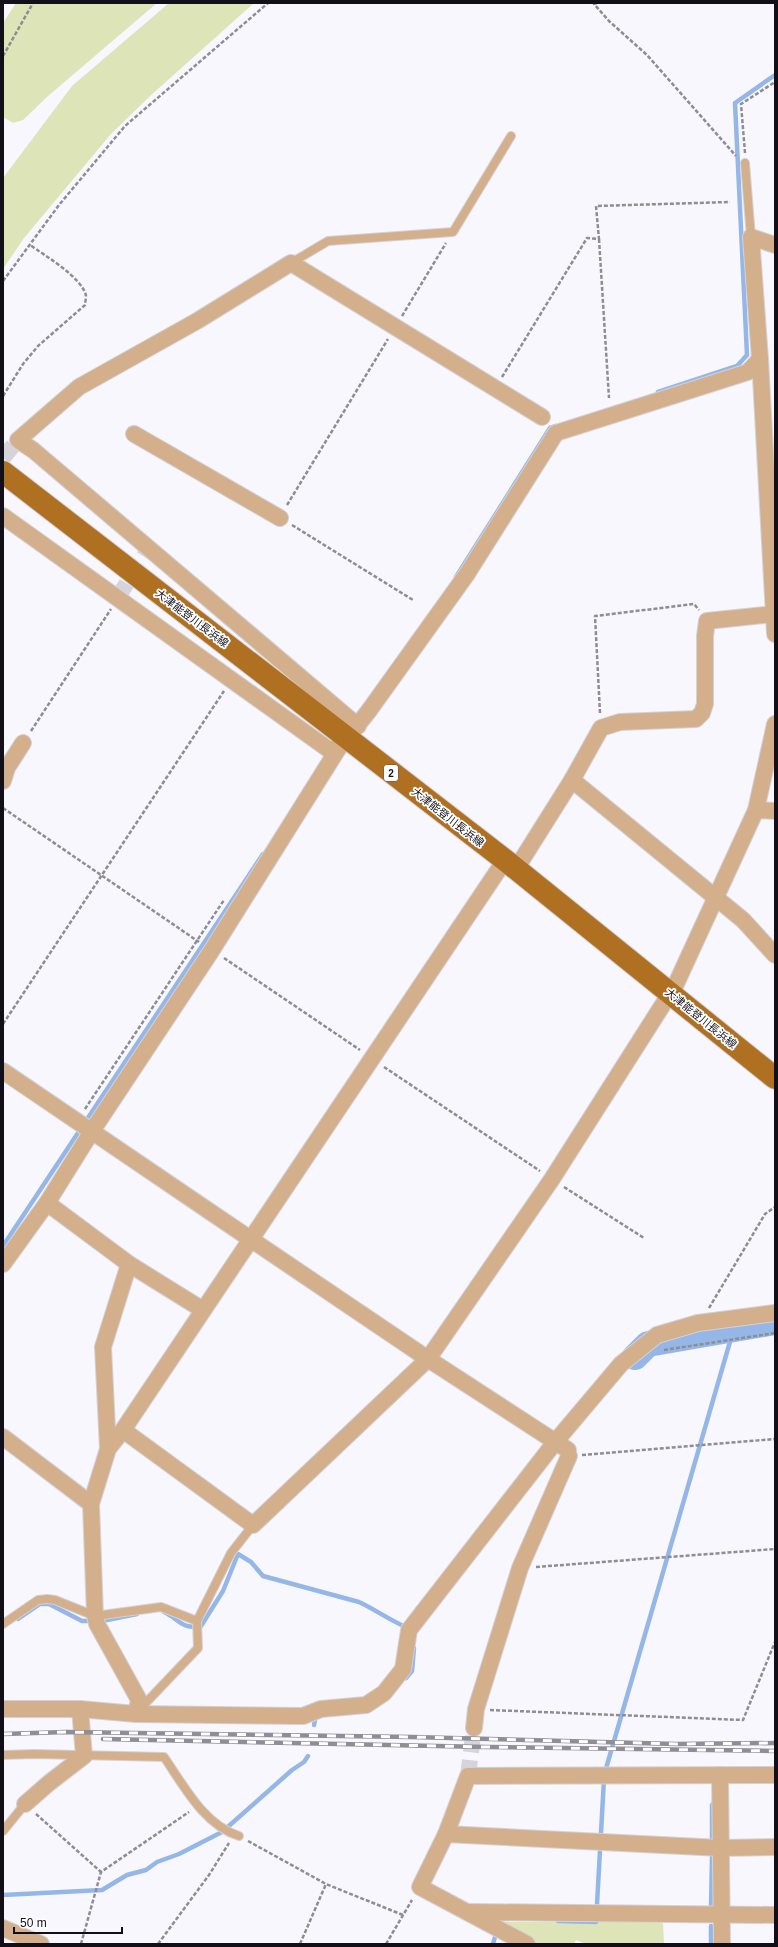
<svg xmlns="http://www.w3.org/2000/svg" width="778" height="1947" font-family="Helvetica,'Noto Sans JP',sans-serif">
	<rect width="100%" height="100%" fill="#f8f7fd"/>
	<g fill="#dde5b8">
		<polygon points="16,3 157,3 48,96 23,120 13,123 3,117 3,23"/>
		<polygon points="169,3 254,3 149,97 111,134 24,238 3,269 3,178 72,86"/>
		<polygon points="504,1922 663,1922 664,1944 586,1944 576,1940 574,1944 537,1944 501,1930"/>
	</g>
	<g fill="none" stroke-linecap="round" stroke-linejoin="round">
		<g stroke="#95b7e8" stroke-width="4.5">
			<polyline points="658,392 737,366 747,355 735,103 775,75"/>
			<polyline points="456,577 550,428 556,426"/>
			<polyline points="3,1246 263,854"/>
			<path d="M164,1612c15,7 18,18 37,14l22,-35 15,-37 13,8 12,14 96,26c17,8 32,19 49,26"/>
			<polyline points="18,1619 40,1604 49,1604 82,1621 102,1621 137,1614"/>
			<polyline points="406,1678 412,1671 414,1648"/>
			<polyline points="314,1725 316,1715"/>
			<polyline points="605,1772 734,1328"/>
			<polyline points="712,1838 712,1805 714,1802"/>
			<polyline points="3,1895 102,1890 127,1875 146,1870 157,1862 179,1854 222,1832 292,1770 304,1762 308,1756"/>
			<polyline points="711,1907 712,1857"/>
			<polyline points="558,1921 596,1922 604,1779"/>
			<polyline points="493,1944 497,1930"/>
			<polyline points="711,1944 711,1926"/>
		</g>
		<polyline stroke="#95b7e8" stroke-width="26" points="635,1357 648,1344 775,1322"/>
		<g stroke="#d6d4db" stroke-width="16" stroke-dasharray="16 8" stroke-linecap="butt">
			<polyline points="3,458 18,440"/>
			<polyline points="118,597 149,548"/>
			<polyline points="468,1776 474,1728"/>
		</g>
		<defs>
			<g id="service">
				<polyline points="745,163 751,237"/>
				<polyline points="291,263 328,241 453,232 511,136"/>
				<polyline points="3,1624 38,1600 47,1599 55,1600 95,1616 161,1607 197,1621 231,1553 253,1525"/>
				<polyline points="139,1710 198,1648 197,1621"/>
				<path d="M3,1755l31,-1 130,3c20,29 40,68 75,79"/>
				<polyline points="3,1831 25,1804"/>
			</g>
			<g id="minor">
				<polyline points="775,245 751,237 760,359 775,634"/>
				<polyline points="134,434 280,518"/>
				<polyline points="3,516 328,749 338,749"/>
				<polyline points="358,726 33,450 18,440 79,387 197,321 291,263 542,417"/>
				<polyline points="572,780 743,920 775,955"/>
				<polyline points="3,781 7,768 23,743"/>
				<polyline points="756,810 775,811"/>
				<polyline points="516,869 572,780 601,728 620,722 696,719 702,713 705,704 705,636 707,621 774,614"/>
				<polyline points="3,1071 209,1211 428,1359 568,1450"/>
				<polyline points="47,1203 129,1264 203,1310"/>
				<polyline points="3,1264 47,1203 92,1131 212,950 338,749 368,712 467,574 556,433 748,372 760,359"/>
				<polyline points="123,1430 253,1525 428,1359 552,1179 676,984 756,810 775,724"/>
				<polyline points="3,1437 91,1504"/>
				<polyline points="108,1449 103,1347 129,1264"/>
				<polyline points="3,1709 80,1709 136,1714 139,1700 97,1624 95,1616 91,1504 108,1449 123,1430 505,860"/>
				<polyline points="136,1714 303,1716 321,1709 366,1705 384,1693 403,1669 409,1630 556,1441 621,1364 657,1335 698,1323 775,1313"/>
				<polyline points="474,1728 476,1709 520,1568 569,1456"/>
				<polyline points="720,1775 722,1944"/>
				<polyline points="25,1804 49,1783 84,1756 80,1709"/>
				<polyline points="446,1834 721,1848 775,1847"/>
				<polyline points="470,1912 775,1915"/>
				<polyline points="3,1928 41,1944"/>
				<polyline points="527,1944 420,1887 446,1834 468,1776 775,1775"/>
			</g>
			<polyline id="primary" points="3,472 505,860 775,1078"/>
		</defs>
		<use href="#service" stroke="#d3d2d9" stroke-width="10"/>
		<use href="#minor" stroke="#d3d2d9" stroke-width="18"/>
		<use href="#primary" stroke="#d3d2d9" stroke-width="24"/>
		<g stroke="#8e8d94" stroke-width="2.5" stroke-dasharray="4 2" stroke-linecap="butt">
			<polyline points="597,3 594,4 609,21 647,55 736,156"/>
			<polyline points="3,56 33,3"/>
			<polyline points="745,153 741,104 775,82"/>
			<polyline points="599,239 609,398"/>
			<polyline points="3,281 59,205 125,126 268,3"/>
			<polyline points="402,316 446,243"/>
			<polyline points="502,377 587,238 599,239 596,206 730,202"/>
			<path d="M3,396l20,-32 15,-18 47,-41c0,-2 1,-6 1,-9 -3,-18 -42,-41 -56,-51"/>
			<polyline points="287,505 388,339"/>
			<polyline points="292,525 413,600"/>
			<polyline points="600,713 595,616 694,604 699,610"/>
			<polyline points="31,731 111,609"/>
			<polyline points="3,808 199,942"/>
			<polyline points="224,958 360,1050"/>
			<polyline points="3,1024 224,691"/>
			<polyline points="384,1067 540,1171"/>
			<polyline points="85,1109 224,900"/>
			<polyline points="564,1187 644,1238"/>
			<polyline points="709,1308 765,1214 775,1207"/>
			<polyline points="664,1350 775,1333"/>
			<polyline points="582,1455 775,1439"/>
			<polyline points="536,1567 775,1549"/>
			<polyline points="490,1710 743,1720 775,1642"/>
			<polyline points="36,1814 101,1872"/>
			<polyline points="248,1841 326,1884 403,1915"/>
			<polyline points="81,1944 101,1872 189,1812"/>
			<polyline points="158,1944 209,1875 229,1843"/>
			<polyline points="300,1944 326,1884"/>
			<polyline points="386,1944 412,1900"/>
		</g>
		<use href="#service" stroke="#d3af8c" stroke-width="8"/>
		<use href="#minor" stroke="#d3af8c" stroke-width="16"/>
		<use href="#primary" stroke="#b07022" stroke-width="22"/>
		<defs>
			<g id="rail">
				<polyline points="3,1734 66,1732 412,1737 676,1744 775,1743"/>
				<polyline points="103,1739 486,1747 775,1751"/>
			</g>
		</defs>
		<use href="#rail" stroke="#8f8d95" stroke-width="4.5"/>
		<use href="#rail" stroke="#fff" stroke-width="3" stroke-dasharray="9" stroke-linecap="butt"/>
	</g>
	<g text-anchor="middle" stroke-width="3.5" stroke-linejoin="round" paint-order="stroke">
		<rect fill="#fff" stroke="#59575e" stroke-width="1" x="384" y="765" width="14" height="16" rx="3"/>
		<g font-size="10" font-weight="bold" fill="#120f19">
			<text x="391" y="777">2</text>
		</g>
		<g font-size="11" fill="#120f19" stroke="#fff">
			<text transform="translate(192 618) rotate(37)" y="4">大津能登川長浜線</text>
			<text transform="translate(448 817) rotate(38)" y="4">大津能登川長浜線</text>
			<text transform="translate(701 1018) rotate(39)" y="4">大津能登川長浜線</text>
		</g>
	</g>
	<rect width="778" height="1947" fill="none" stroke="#120f19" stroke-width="8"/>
	<path d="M14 1927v6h108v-6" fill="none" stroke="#120f19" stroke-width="2"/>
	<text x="20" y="1927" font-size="12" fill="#120f19" stroke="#ffffff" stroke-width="3" paint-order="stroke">50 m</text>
</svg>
